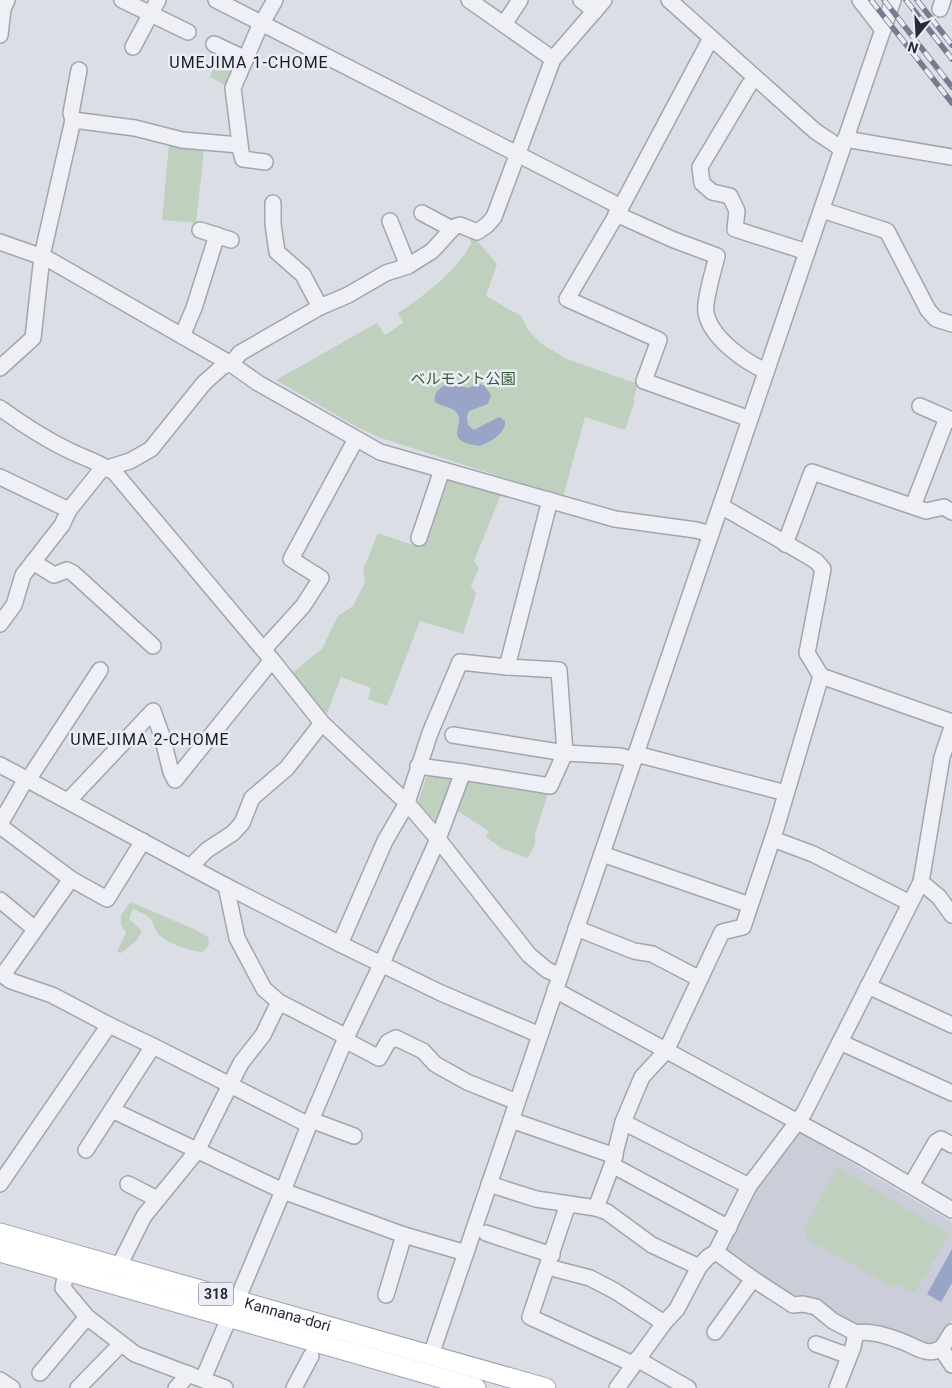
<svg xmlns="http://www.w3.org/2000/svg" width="952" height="1388" font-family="Roboto,'Noto Sans JP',sans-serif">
	<rect width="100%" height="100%" fill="#dcdee6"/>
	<polygon fill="#cbcdd8" points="801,1133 952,1222 952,1320 937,1342 929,1345 856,1325 826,1307 798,1299 773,1286 725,1250 756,1183 792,1135"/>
	<g fill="#bfd0be">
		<polygon points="220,53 236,61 225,85 210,77"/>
		<polygon points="169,145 204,149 196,223 162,220"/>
		<path d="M472,235l25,29 -11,32 35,20 7,14 14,14 25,15 71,25 -5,16 2,1 -10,29 -40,-13 -22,80 -182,-59 -24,-11 -81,-47 101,-57 8,12 18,-12 -5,-10c25,-16 61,-44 73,-70l-1,-3z"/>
		<polygon points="448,476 502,492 474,561 479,568 471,586 476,594 463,634 420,621 387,706 368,699 371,688 341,677 326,716 291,674 322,649 338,616 353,606 365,582 363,570 378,533 421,548"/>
		<polygon points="429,770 549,790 535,834 535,844 528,858 503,849 486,837 489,831 448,805 439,826 418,802"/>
		<path d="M133,903l63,27 12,7 1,8 -6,7c-11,0 -37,-9 -45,-18 -3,-4 -4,-10 -7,-15 -3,-4 -12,-7 -17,-10l-2,2 -3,7c4,6 10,8 13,14l-6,9 -15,12 -4,-1 9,-20 -5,-7v-10l8,-11z"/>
		<polygon points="838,1167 949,1234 915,1293 897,1283 894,1288 807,1239 804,1228"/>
	</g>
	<g fill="#98a5c6">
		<path d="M450,383l17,5 13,-4 5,2 6,9 -3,9 -19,7 -2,6 1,8 6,5 25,-13 6,4c1,13 -15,21 -25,25 -39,-5 -14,-21 -23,-33 -5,-7 -16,-6 -22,-11 -2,-10 6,-16 15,-19z"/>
		<polygon points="952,1249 952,1283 941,1302 927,1294"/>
	</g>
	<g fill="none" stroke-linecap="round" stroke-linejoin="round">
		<defs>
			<g id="minor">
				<polyline points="122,0 188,32"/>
				<polyline points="216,0 621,207"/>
				<polyline points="469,0 553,59"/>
				<polyline points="581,0 595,11"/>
				<polyline points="669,0 815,131 842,149"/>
				<polyline points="860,0 883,30"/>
				<polyline points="940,9 943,0"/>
				<polyline points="504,24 520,0"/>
				<polyline points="0,35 3,9 7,0"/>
				<polyline points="711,38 621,207 567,299 659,340 644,381 750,419"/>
				<polyline points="214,44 246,59"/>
				<polyline points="133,47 158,0"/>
				<polyline points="749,85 700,167 702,183 712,192 730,196 737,211 735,229 807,252"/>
				<polyline points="73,120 71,113 79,70"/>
				<polyline points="845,139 952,157"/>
				<polyline points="265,162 243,159 241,152 233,88 258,30 275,0"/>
				<polyline points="273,203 273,224 277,252 303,275 320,307"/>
				<polyline points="822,210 887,231 928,310 936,319 952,324"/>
				<polyline points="422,213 452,229"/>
				<path d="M616,214l58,26 43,16c-3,13 -13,44 -11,57 5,25 39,49 60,58"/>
				<polyline points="390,221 408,266"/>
				<polyline points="200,230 231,240"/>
				<polyline points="0,242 48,259 231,364 258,383 380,452 615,519 696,530 711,534"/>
				<polyline points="182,336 194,308 217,235"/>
				<polyline points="0,368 33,338 42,256 73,120 135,128 182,140 239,145"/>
				<polyline points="920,406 952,420"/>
				<path d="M0,408c22,16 45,31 70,43 15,7 31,12 45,22l157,187 50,63 85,80 31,36 91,116 18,15 13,6"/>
				<polyline points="0,477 69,510"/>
				<polyline points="721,506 806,555 816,561 823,569 807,653 821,676"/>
				<polyline points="913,506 947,418"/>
				<polyline points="419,538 442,470"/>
				<polyline points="785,544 812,472 926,511 944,507 952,512"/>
				<polyline points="33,562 54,575 67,570 73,573 153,646"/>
				<polyline points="0,624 14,605 23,575 62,525 69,510 101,470 130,461 151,449 204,383 223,366 231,364 240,353 320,307 348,295 386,273 408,266 432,251 454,227 460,225 477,232 487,225 494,217 553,59 604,0"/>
				<polyline points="264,649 303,606 321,578 291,559 356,439"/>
				<polyline points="453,735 565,753 620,756 634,760"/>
				<polyline points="636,754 786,793"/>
				<polyline points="0,765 226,886 340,944 441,993 540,1035"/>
				<polyline points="418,766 463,772"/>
				<polyline points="28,780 100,670"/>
				<polyline points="68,801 153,711 162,736 171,772 175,780 272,660"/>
				<polyline points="0,824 26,779"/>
				<polyline points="0,826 71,879 107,899 143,841"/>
				<polyline points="773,839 813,854 910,903"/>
				<polyline points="602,854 750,905"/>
				<polyline points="190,867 207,850 233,833 242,823 252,798 287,768 322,723"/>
				<polyline points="921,882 939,897 952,915"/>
				<polyline points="226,886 237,938 264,989 279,1002 347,1037"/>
				<polyline points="0,900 35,929"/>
				<polyline points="576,928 634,951 652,954 700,979"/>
				<polyline points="340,944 385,841 407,803 430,733 460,662 507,667 550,500"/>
				<polyline points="0,973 11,981 52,995 109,1025 153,1046 309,1125"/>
				<polyline points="3,975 71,879"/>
				<polyline points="868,986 952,1025"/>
				<polyline points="555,990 864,1158 952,1210"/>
				<polyline points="345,1040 379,1058 388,1042 396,1038 423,1051 435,1064 467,1082 517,1102"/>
				<polyline points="840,1042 952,1093"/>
				<polyline points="112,1110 283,1191 404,1235 466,1253"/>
				<polyline points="311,1120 354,1136"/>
				<polyline points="511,1120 615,1156"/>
				<polyline points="623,1122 749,1186"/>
				<polyline points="86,1150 153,1046"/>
				<polyline points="612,1165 729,1228"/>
				<polyline points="0,1184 109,1025"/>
				<polyline points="128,1184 157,1199"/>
				<polyline points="489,1184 536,1199 596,1208 607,1212 652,1245 699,1267"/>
				<polyline points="911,1185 936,1142 941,1139 952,1145"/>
				<polyline points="568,1204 530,1317 633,1364"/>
				<polyline points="596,1208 612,1165 623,1122 642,1077 666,1051 722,932 743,927 776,828 821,676 952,722"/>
				<polyline points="486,1233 552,1255"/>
				<path d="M716,1252l37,27 40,26 10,-1 13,3 17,14 23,12c14,-3 32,3 45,8 12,4 27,17 40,7 4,-3 8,-12 11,-16"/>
				<polyline points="119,1266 144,1216 197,1151 241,1063 263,1035 279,1002"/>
				<polyline points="548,1267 590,1278 615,1291 664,1323"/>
				<polyline points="66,1272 63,1288 87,1317 135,1354 225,1388"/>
				<polyline points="386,1295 404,1235"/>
				<polyline points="237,1300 283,1191 309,1125 345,1040 381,965 438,839 463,772 550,786 565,753 559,670 507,667"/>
				<polyline points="715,1332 753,1279"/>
				<polyline points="816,1344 849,1356"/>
				<polyline points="941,1348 952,1365"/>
				<polyline points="431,1355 893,0"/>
				<polyline points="637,1359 688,1388"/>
				<polyline points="40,1373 87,1317"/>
				<polyline points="203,1379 229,1318"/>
				<polyline points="0,1380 12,1388"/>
				<polyline points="78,1388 121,1344"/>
				<polyline points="176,1388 189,1374"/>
				<polyline points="294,1388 311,1356"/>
				<polyline points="617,1388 664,1323 677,1309 699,1267 708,1257 716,1252 749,1186 804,1113 921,882 942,757 952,727"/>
				<polyline points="837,1388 853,1347 856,1333"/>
			</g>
			<g id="major">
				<path id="s1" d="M0,1233l546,155"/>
				<polyline points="0,1252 476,1388"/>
			</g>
		</defs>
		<use href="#minor" stroke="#a2a4b0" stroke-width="18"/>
		<use href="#major" stroke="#9ca0b2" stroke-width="21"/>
		<use href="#minor" stroke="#eff0f5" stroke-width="15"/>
		<use href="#major" stroke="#fff" stroke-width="19"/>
		<defs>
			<g id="rail">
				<polyline points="871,0 952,103"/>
				<polyline points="884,0 952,87"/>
				<polyline points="906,0 952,59"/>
				<polyline points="917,0 952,45"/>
			</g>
		</defs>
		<use href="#rail" stroke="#767b8f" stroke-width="5.5"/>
		<use href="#rail" stroke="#ecedf4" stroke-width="4" stroke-dasharray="11" stroke-linecap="butt"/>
	</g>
	<g text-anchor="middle" stroke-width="5" stroke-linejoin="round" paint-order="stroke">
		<rect fill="#ecedf4" stroke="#616473" stroke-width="1" x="198.5" y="1282.5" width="35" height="23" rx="4"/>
		<g font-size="14" font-weight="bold" fill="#262a3c">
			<text x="216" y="1299">318</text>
		</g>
		<g font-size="15" fill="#345835" stroke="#ecedf4">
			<text x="463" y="384">ベルモント公園</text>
		</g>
		<g font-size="15" fill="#262a3c" stroke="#ecedf4">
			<text dy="5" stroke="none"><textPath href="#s1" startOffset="299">Kannana-dori</textPath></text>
		</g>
		<g font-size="16" letter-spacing="1" fill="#191c2d" stroke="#ecedf4">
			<text x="249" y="68">UMEJIMA 1-CHOME</text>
			<text x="150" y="745">UMEJIMA 2-CHOME</text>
		</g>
	</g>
	<g transform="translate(917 35) rotate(198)" stroke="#ecedf4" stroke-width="4" paint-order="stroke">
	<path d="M0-4L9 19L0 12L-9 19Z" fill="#262a3c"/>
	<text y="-8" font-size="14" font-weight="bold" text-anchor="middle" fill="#262a3c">N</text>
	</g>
</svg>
